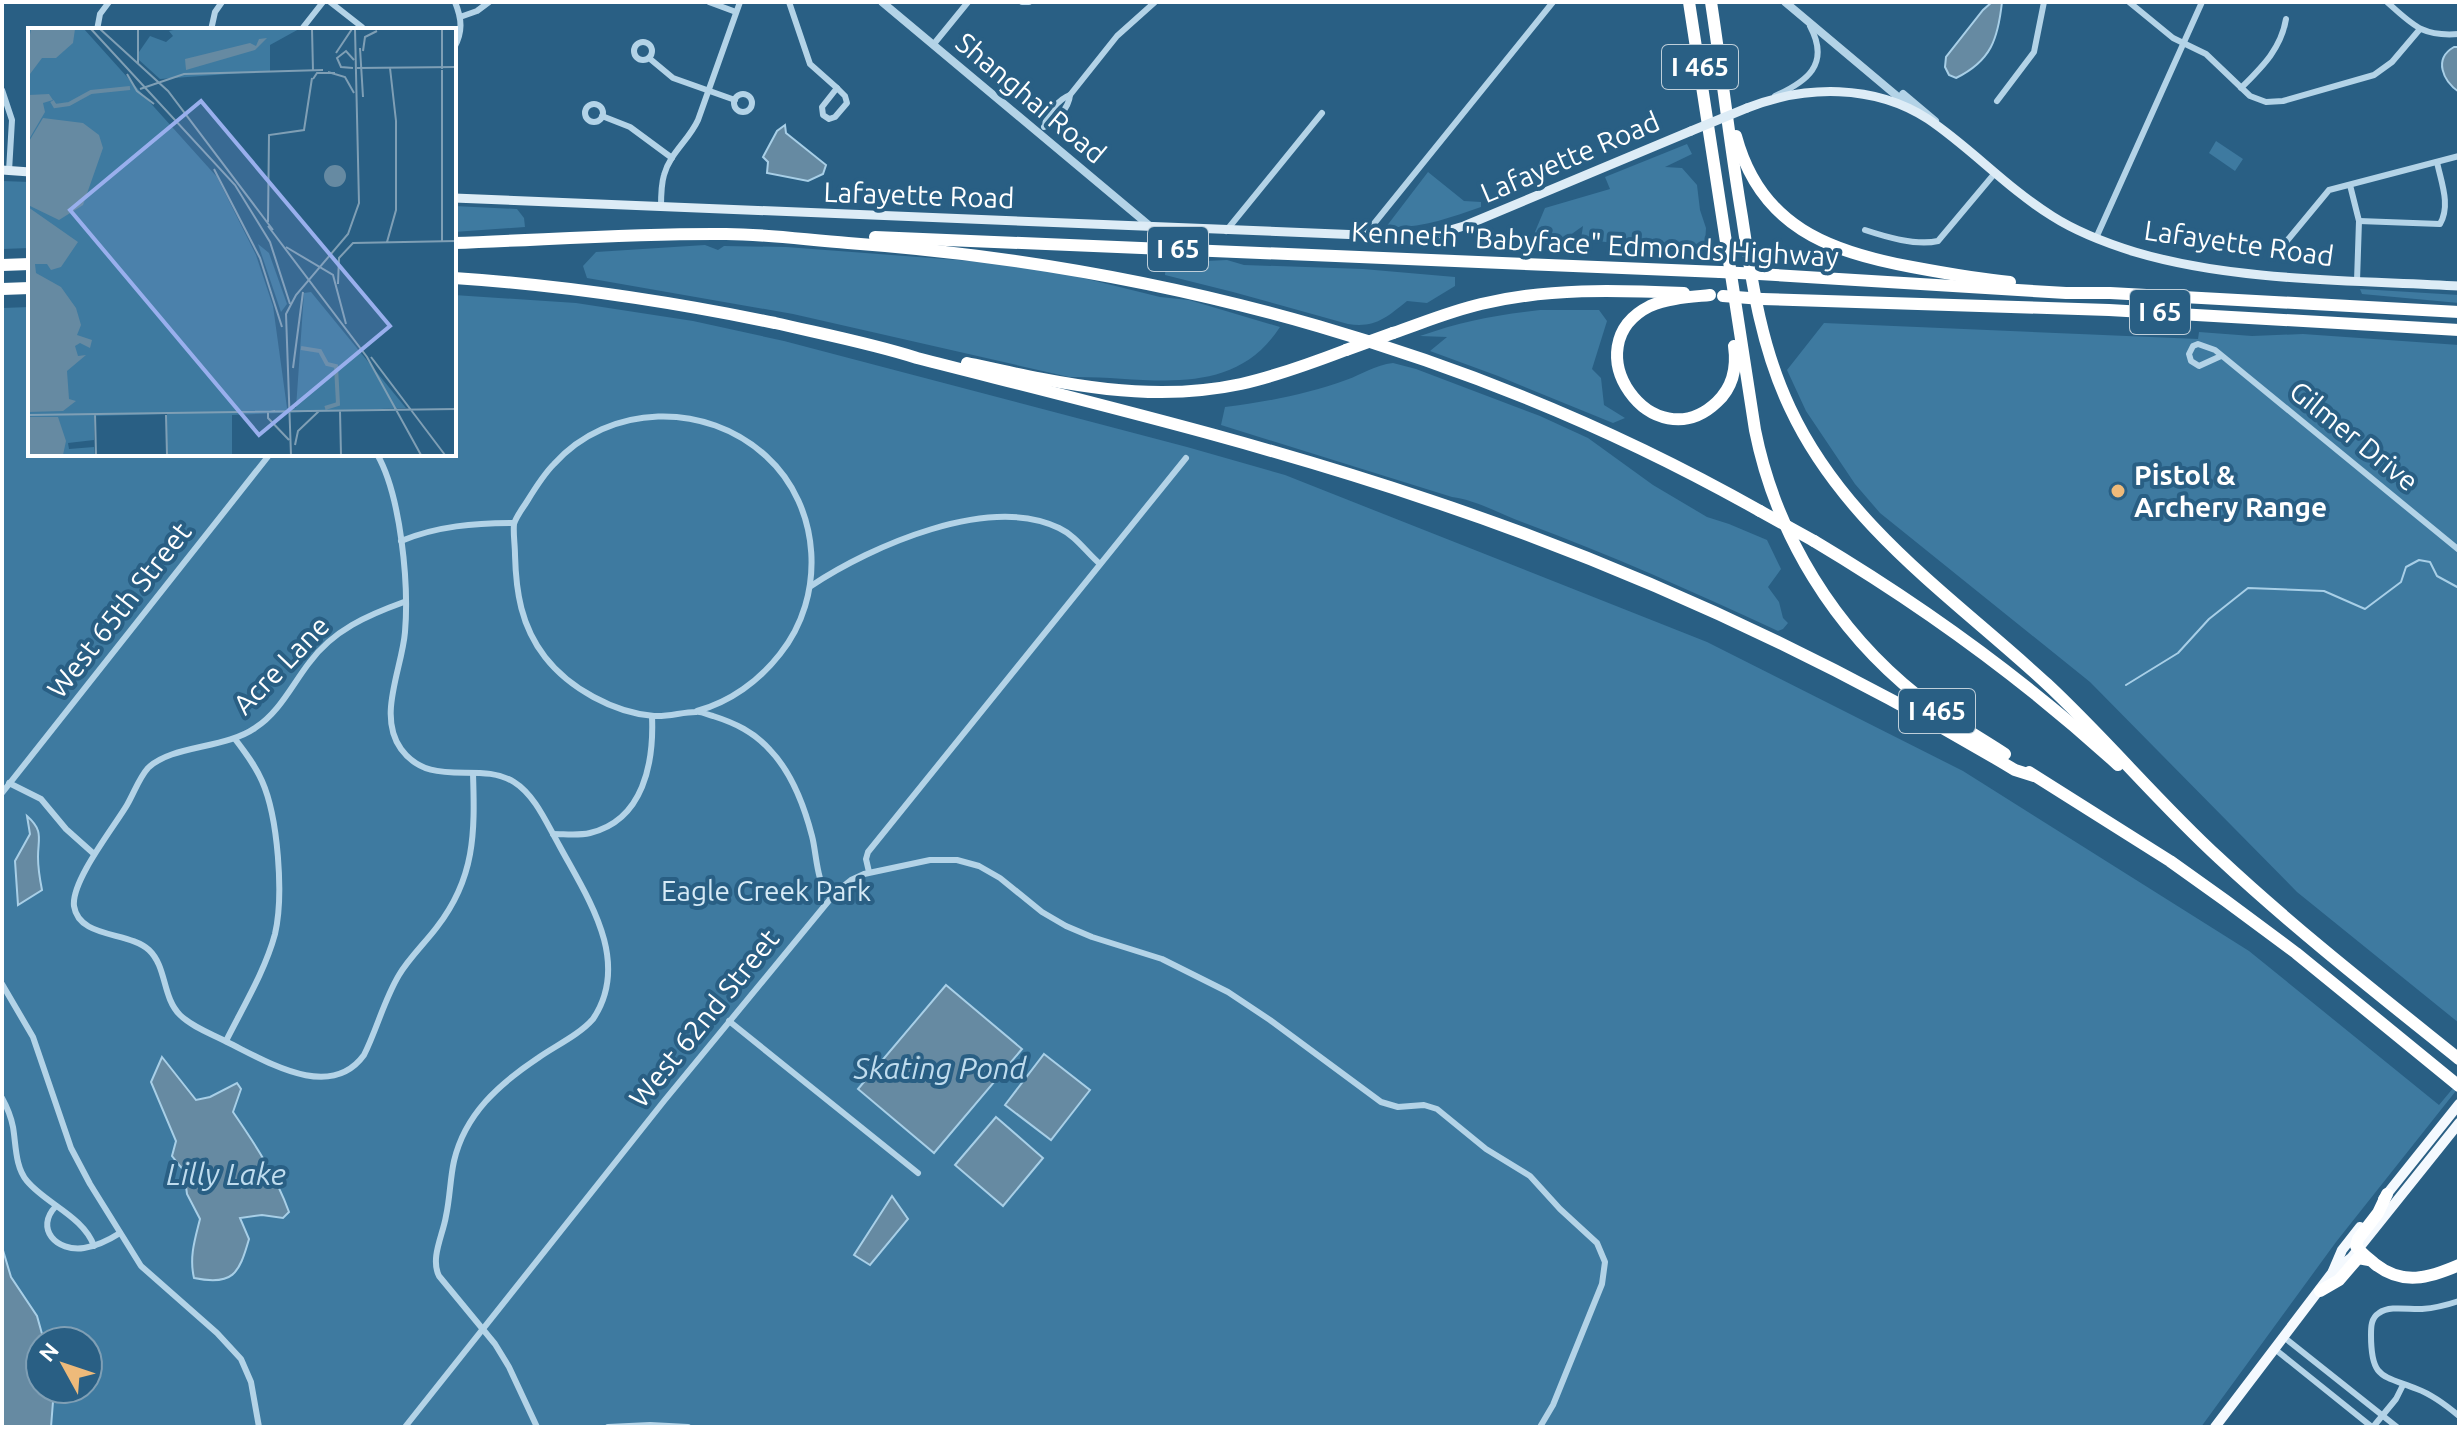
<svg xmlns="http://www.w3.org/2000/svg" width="2461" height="1429" font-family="Ubuntu,sans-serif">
	<rect width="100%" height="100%" fill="#295f84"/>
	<g fill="#3e7aa0" fill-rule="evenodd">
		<polygon points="2216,141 2243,159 2235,171 2209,153"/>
		<path d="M1687,144l5,10 -27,13 17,1 15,17 3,25 6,18 -1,16 -18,8 -106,-13 2,-13c-20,14 -27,23 -51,13l13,-31 65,-19 -5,-12z"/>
		<path d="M1428,172l36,29 17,1v5c-32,11 -61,22 -95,20z"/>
		<polygon points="2,181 30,182 30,248 2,249"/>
		<polygon points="454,206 517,209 524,218 525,227 454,232"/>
		<path d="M705,245l13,5 6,-4 62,1 198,15 87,13 89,22 29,3 91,27c-49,76 -135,48 -211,50l-276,-63 -206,-36 -4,-12 13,-14z"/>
		<path d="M1227,260l17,5 119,4 92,8v9l-28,17 -20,-2c-21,17 -32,27 -59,23l-115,-32 -68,-17 1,-12z"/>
		<polygon points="2360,289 2459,295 2459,303 2362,294"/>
		<path d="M454,295l122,8 117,18 91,20 403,106 98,28 422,167 256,129 286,180 190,154 20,-24v6l-123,155 -135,185h-2199v-1119l28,-1v147h424zM40,1341h48v48h-48z"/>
		<path d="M1540,310h59l8,11 -15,48 9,9 3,27 21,13 -12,5 -115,-47 -68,-25 17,-14 -27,-1c42,-15 75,-21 120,-26z"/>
		<polygon points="1824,323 2198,339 2199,332 2252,336 2303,334 2459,345 2459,1023 2297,892 2090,682 1880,513 1855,484 1806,411 1787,370"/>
		<path d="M1393,363l23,6 124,47 48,22 65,47 54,32 22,7 38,16 14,29 -13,18 11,15 4,16 5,5 -5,6 -5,2c-84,-39 -169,-77 -256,-109 -21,-8 -49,-23 -70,-25l-231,-72 4,-18c41,-5 83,-13 121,-27 17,-6 29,-15 47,-17z"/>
	</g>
	<g fill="#668aa2" stroke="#a8cfe7" stroke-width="2">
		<path d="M1992,2h10c-4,37 -11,59 -46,76l-7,-3 -4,-8 1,-10 37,-47z"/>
		<path d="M2454,47h5v45c-16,-11 -26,-33 -5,-45z"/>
		<polygon points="785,125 786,133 826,165 823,174 808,181 767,173 768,162 763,157 777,131"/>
		<path d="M27,816c17,15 11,22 11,41 0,11 2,23 4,33l-24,15 -3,-44 15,-27z"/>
		<polygon points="946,985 1022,1049 934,1153 858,1089"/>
		<polygon points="1044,1054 1090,1090 1051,1140 1005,1105"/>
		<path d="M162,1057l34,43 14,-3 27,-14 4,6 -8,23c22,32 43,64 56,100l-6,6 -21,-3 -22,3 9,21c-10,35 -16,47 -55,39 -5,-21 1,-39 6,-59l-13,-25 -3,-23 -12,-15 4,-15 -25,-59z"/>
		<polygon points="996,1117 1043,1158 1003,1206 955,1165"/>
		<polygon points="892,1196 908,1219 870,1265 854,1255"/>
		<polygon points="2,1247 11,1277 37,1316 44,1341 40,1341 40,1389 54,1389 51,1427 2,1427"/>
	</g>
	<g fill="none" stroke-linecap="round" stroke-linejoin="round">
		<polyline stroke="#a8cfe7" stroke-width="2" points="2126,685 2178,653 2209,619 2248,588 2324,591 2365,609 2401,582 2406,567 2419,560 2430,562 2437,576 2459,588"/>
		<g stroke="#b3d3e7" stroke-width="6">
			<polyline points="330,2 362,27"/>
			<polyline points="709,2 736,12"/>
			<polyline points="789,2 810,64 837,88"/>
			<polyline points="1022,2 1029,2"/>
			<polyline points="2129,2 2173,38 2206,54 2250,96 2266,102 2283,101 2374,75 2392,62 2420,29"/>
			<path d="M2387,2c26,23 35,35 72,32"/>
			<polyline points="460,17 477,11 489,2"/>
			<polyline points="97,30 100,14 109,2"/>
			<polyline points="211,30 215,12 222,2"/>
			<polyline points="301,30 323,2"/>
			<circle cx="643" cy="51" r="9"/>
			<polyline points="933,45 968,2"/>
			<path d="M454,48c9,-16 8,-29 1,-46"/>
			<polyline points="649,58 673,78 735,100"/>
			<polygon points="837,88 845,96 847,103 835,117 829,119 823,115 822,107"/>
			<path d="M2241,88c21,-21 40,-39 45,-69"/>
			<polyline points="2,90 12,120 9,171"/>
			<circle cx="743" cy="103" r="9"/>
			<path d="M1775,96c31,-14 56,-31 35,-70"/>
			<polyline points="1997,101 2034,52 2044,2"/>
			<circle cx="594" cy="113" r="9"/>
			<polyline points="602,116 630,127 672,158"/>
			<path d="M1045,126c0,-11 14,-27 25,-31l47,-59 38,-34"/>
			<path d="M1044,127c11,-4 25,-19 26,-32"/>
			<polyline points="2350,185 2359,221 2357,281"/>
			<path d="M661,207c0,-11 0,-22 3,-32 6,-22 25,-35 34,-55l42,-118"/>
			<path d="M2359,221l81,3c11,-19 1,-42 -3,-62"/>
			<path d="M1865,230c21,7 51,16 73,11l57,-68"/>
			<polyline points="1226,231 1322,113"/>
			<polyline points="1364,236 1553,2"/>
			<polyline points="2096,238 2202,2"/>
			<polyline points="2281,248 2329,190 2459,156"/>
			<polyline points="2221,356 2199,366 2191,361 2189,354 2193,346 2198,344 2215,350 2459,550"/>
			<path d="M377,454c24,42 32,130 28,178 -3,37 -28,84 -4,117 30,41 78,11 113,33 21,13 33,42 45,63 28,52 73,116 34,174 -14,16 -38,27 -55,39 -39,26 -73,56 -84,103 -4,18 -4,37 -8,55 -3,19 -16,42 -7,60l56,68 14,23 28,60"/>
			<path d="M401,541c36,-15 74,-18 113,-18"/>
			<path d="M811,586c60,-40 178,-92 248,-58 17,8 27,24 41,36"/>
			<path d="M404,602c-36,13 -71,28 -95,61 -17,22 -30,50 -54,65 -30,21 -84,17 -107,40 -9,10 -14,25 -21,37 -13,22 -56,76 -53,101 5,33 55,25 75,44 18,17 13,47 31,65 12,12 32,19 47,27 39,19 103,60 137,13 13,-26 20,-55 35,-80 10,-17 26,-32 38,-48 38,-49 38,-94 36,-153"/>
			<path d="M697,711c33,-9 62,-30 83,-57 46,-57 42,-147 -14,-198 -60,-55 -157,-53 -212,8 -11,11 -20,26 -28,39 -4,6 -10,14 -12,21 -1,9 1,21 1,31 1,37 6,71 30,102 24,31 69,56 109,59 15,1 28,-4 42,-4 5,-1 12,3 17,4 22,7 41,16 57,34 22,23 34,55 42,86 5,19 4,48 19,62"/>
			<polyline points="9,783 41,799 66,829 94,854"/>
			<polyline points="2,793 270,454"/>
			<path d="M553,834c12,0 25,2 37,-1 54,-13 64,-71 62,-117"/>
			<polyline points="869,872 866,859 868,852 1186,458"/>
			<polyline points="2,984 33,1037 71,1148 90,1184 141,1266 217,1333 241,1359 251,1382 259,1427"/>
			<polyline points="729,1021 918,1173"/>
			<path d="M226,1041c17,-34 39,-70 49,-107 9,-39 3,-117 -13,-153 -7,-16 -17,-29 -27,-42"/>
			<path d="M2,1098c5,9 9,19 11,29 3,17 2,40 14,54 19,23 56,35 67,65"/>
			<path d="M56,1206c-22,23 1,46 28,42 13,-2 25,-8 36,-15"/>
			<path d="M2459,1301c-12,4 -24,7 -37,8 -12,1 -32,-4 -43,4 -8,5 -8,14 -8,22 0,44 11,40 46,54 16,6 29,16 42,27"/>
			<polyline points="2285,1338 2397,1427"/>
			<polyline points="2276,1350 2372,1427"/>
			<polyline points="405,1427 664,1101 836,892 851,880 864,874 930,860 957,860 979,866 1000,878 1042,912 1066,926 1092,937 1162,959 1228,992 1270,1020 1381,1102 1398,1107 1424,1105 1437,1109 1486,1149 1530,1176 1560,1209 1597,1243 1605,1262 1602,1284 1553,1405 1540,1427"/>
			<polyline points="608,1427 650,1425 688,1427"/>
			<polyline points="2373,1427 2396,1399 2403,1385"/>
		</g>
		<g stroke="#b3d3e7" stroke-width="8">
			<polyline points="882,2 1151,227"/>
			<polyline points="1785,2 1910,107"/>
			<polyline points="1903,94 1935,121"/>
		</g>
		<g stroke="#ddecf6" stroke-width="9">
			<path d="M1747,108c58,-23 127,-24 181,11 43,29 79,69 124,97 25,16 54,27 83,36 100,30 220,28 324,34"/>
			<polyline points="2,170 30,172"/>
			<polyline points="454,198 1410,237 1437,234 1464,226 1691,131"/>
		</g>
		<g stroke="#f4f9fe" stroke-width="10">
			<polyline points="2383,1199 2459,1104"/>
			<polyline points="2333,1271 2342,1250 2360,1227"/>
			<polyline points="2215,1427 2332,1273 2351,1258 2459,1123"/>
		</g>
		<g stroke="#fff" stroke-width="12">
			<path d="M1689,2l66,428c21,105 80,200 163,266 27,22 58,39 87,58"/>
			<path d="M1711,2c11,72 19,144 31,215 10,66 19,130 48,191 55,118 164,190 257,276 60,56 112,119 172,174 76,71 159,136 240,201"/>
			<path d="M1736,136c24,90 93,116 176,131 32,6 65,12 98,15"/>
			<polyline points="875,237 1720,272"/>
			<path d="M454,243c90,-3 181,-10 272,-9 40,0 81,6 122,9 319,23 633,110 912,268"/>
			<polyline points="2,265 30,264"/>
			<polyline points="1759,274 2066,293 2110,293 2459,312"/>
			<path d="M454,278c108,7 214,23 321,45 47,11 95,20 142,35 172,44 344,85 512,142 204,68 402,160 586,270l19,6"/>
			<polyline points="2,289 30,288"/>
			<path d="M1710,295c-19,2 -42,3 -60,11 -80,40 3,157 67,96 16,-15 20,-35 17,-56"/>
			<polyline points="1762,299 2109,310 2459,330"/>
			<path d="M1393,333c29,-10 58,-22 88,-29 67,-16 134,-14 203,-11"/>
			<path d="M967,363c91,20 181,41 274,21 36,-8 71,-21 105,-34"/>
			<path d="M1814,541c109,65 210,138 304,224"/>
			<polyline points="2029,772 2170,861 2226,901 2296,953 2459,1086"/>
			<path d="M2387,1194l-9,19 -20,26 -2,7c5,7 12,12 19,18 28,22 54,14 84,1"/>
			<polyline points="2320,1291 2339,1280 2358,1258 2369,1260"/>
		</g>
		<polyline stroke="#ddecf6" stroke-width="9" points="1691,131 1747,108"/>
		<g stroke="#fff" stroke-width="12">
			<polyline points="1720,272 1759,274"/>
			<polyline points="1723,296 1762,299"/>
			<polyline points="1346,350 1393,333"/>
			<polyline points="1760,511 1814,541"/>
		</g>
	</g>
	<circle fill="#eeba7a" stroke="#295f84" stroke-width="3" cx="2118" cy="491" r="8"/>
	<g text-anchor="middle" stroke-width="8" stroke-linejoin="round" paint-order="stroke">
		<g fill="#295f84" stroke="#bfcfda" stroke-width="2">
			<rect x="1662" y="45" width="76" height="44" rx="6"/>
			<rect x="1148" y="227" width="60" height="44" rx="6"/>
			<rect x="2130" y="290" width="60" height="44" rx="6"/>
			<rect x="1899" y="689" width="76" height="44" rx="6"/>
		</g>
		<g font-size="26" font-weight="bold" fill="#fff">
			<text x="1700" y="76">I 465</text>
			<text x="1178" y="258">I 65</text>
			<text x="2160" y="321">I 65</text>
			<text x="1937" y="720">I 465</text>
		</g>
		<g font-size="28" fill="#fff" stroke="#295f84">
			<text transform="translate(1031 98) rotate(40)" y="10">Shanghai Road</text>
			<text transform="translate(1570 157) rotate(-23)" y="10">Lafayette Road</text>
			<text transform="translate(919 195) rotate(2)" y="10">Lafayette Road</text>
			<text transform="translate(2239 243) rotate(8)" y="10">Lafayette Road</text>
			<text transform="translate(1595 244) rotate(3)" y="10">Kenneth "Babyface" Edmonds Highway</text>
			<text transform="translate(2354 436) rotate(39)" y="10">Gilmer Drive</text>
			<text transform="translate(119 610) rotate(-52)" y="10">West 65th Street</text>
			<text transform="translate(281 665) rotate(-46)" y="10">Acre Lane</text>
			<text transform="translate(704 1018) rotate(-51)" y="10">West 62nd Street</text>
		</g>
		<g font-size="28" font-weight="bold" fill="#fff" stroke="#295f84" text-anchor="start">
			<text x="2134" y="485">Pistol &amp;<tspan x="2134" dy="32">Archery Range</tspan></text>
		</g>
		<g font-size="28" fill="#d6eaf6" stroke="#295f84">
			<text x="766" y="901">Eagle Creek Park</text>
		</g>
		<g font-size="30" font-style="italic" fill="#bfdcee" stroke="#295f84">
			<text x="940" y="1079">Skating Pond</text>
			<text x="226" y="1185">Lilly Lake</text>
		</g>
	</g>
	<g transform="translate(28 28)">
		<rect width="428" height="428" fill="#295f84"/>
		<path d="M0,1h56l133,148 39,78 17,51 14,102h9l8,-115 7,-1 95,116 -174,7v40h-65v-41l-73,2v24l-26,3 1,6 25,-2 1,8h-67zM150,1l5,1 116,-1 -29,16v26l-110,8 -21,-19v-8l11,-16 16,6 7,-6 -4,-5zM230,216l11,9 18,51 -6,8z" fill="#3e7aa0"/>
		<path d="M47,1l-2,14 -17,15h-14l-12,16 -1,21 20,-1 4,6 -10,3 2,9 -17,29v-98l3,-13zM239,10l-12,12 -69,20 -1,-11 65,-16 6,3 3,-7zM15,90l40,5 16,12 4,13 -20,57 -24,15 -31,-15v-62zM296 148a11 11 0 1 1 22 0a11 11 0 1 1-22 0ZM0,179l50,35 -17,25 -10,3 -4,-6h-12l1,9 25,14 15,21 5,17 -4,10 15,5 -2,8 -10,-5 -5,3 3,10 8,-1 -19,16 2,28 7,2 -13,10 -35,1zM0,389h30l8,24 -3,14h-35z" fill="#668aa2"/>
		<path fill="none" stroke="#668aa2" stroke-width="4" d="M24,73l3,5 14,-2 22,-12 39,-4M273,320l19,3 7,13 9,2 2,38 -13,4"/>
		<path fill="none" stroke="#7f9fb5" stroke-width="2" d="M63,1l144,156 35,57 20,62M72,1l68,62 105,139M110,1v34M284,1l1,42M332,20l3,49M335,23l2,-14 12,-6M308,25l16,-24M325,40l-12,-1 -4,-9 9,-7 8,9M329,40l99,-1M414,41v-40M300,44l17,5 9,16M99,46l10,17 17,13M285,51l4,-6h18M112,61l44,-15 139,-4M186,141l46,89 22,69M240,194l1,-87 35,-5 8,-52M240,198l99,131 54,98M414,213v-171M359,214l9,-32v-89l-6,-53M258,219l47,28 13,49M310,256l1,-26 14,-15 103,-2M343,329l74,98M265,340l10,-76M247,383l-7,1v6l21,22M312,383l1,44M67,386l1,41M0,387l428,-6M138,387l1,40M267,417l3,-14 21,-20M263,427l-5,-141 10,-19 52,-61 11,-31 -4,-174"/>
		<path fill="#99afed" fill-opacity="0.15" stroke="#99afed" stroke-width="4" d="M173,73l189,225 -131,109 -189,-225z"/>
		<rect width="428" height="428" fill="none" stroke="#fff" stroke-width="4"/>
	</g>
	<rect width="2461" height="1429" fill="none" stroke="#ffffff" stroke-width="8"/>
	<g transform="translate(64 1365) rotate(310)"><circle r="38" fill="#295f84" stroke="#7f9fb5" stroke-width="2"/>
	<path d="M0-6L14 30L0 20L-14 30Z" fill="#eeba7a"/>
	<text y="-12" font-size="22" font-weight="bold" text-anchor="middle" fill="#ffffff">N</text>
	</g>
</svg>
